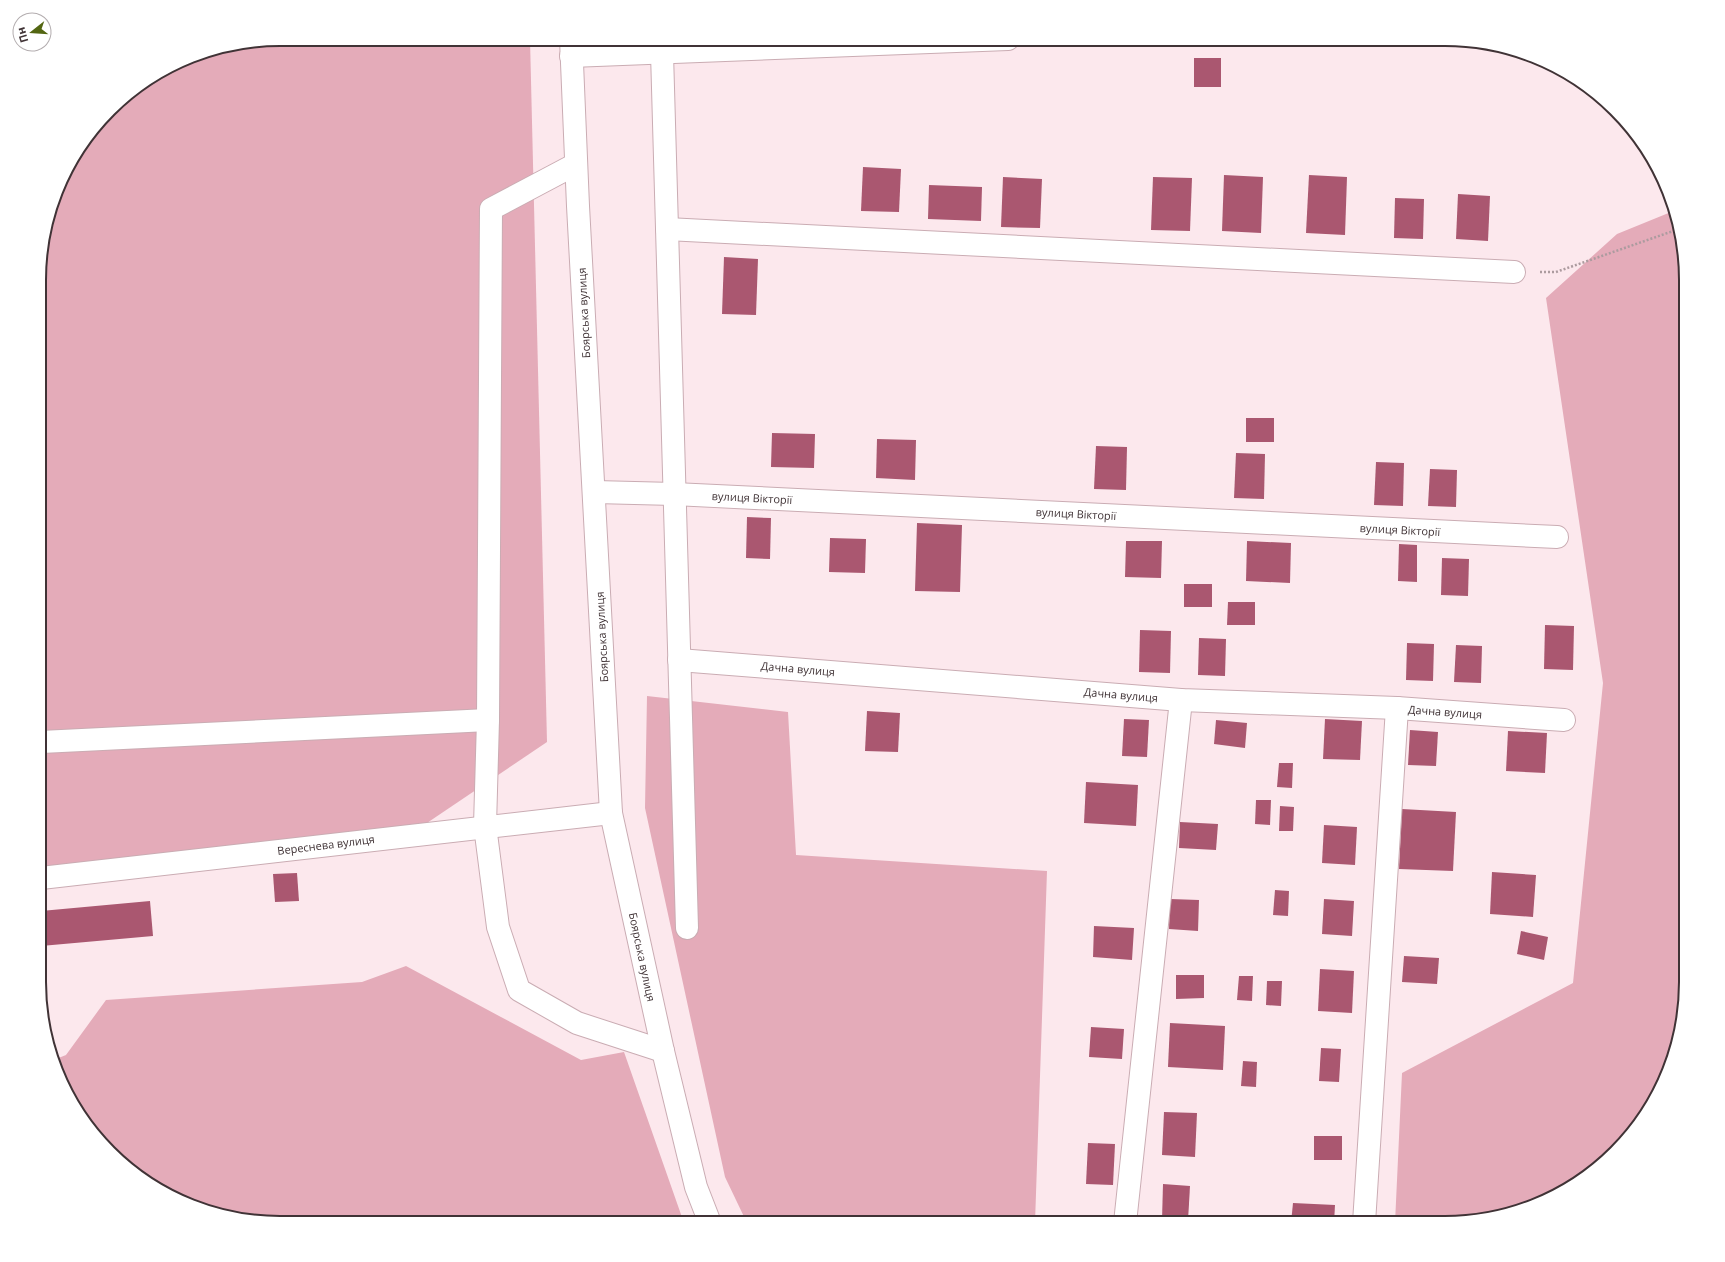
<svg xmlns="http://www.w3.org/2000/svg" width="1725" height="1262" font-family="'Open Sans',sans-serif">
	<rect width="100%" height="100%" fill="#fce8ed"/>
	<g fill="#e4abb9">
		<polygon points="280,39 530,39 547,742 421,827 41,885 41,249 64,173 121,99 188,57"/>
		<polygon points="1671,212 1685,264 1685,998 1673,1060 1636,1129 1604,1163 1552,1198 1507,1215 1445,1223 1395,1223 1402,1073 1573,983 1603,683 1546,298 1617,234"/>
		<polygon points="647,696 788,712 796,855 1047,871 1035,1223 747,1223 725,1177 645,808"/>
		<polygon points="406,966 581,1060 624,1052 684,1223 264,1222 202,1210 133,1173 71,1102 56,1059 66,1055 106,1000 362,982"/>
	</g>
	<g fill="#aa5770">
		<rect x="1194" y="58" width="27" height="29"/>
		<polygon points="863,167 901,169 899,212 861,211"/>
		<polygon points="1224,175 1263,177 1261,233 1222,231"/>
		<polygon points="1309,175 1347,177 1345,235 1306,233"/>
		<polygon points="1003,177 1042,179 1040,228 1001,227"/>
		<polygon points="1153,177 1192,178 1190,231 1151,230"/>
		<polygon points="929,185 982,187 981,221 928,219"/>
		<polygon points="1458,194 1490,196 1488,241 1456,239"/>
		<polygon points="1395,198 1424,199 1423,239 1394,238"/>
		<polygon points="724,257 758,259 756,315 722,314"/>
		<rect x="1246" y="418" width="28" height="24"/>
		<polygon points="772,433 815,434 814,468 771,467"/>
		<polygon points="877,439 916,440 915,480 876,478"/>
		<polygon points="1096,446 1127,447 1126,490 1094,489"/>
		<polygon points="1236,453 1265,454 1264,499 1234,498"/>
		<polygon points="1376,462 1404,463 1403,506 1374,505"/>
		<polygon points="1430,469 1457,470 1456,507 1428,506"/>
		<polygon points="747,517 771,518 770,559 746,558"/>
		<polygon points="917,523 962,525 960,592 915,591"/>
		<polygon points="830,538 866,539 865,573 829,572"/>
		<polygon points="1126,541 1162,541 1161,578 1125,577"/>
		<polygon points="1247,541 1291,543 1290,583 1246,581"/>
		<polygon points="1399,544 1417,545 1417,582 1398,581"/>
		<polygon points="1442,558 1469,559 1468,596 1441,595"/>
		<rect x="1184" y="584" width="28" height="23"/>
		<polygon points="1228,602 1255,602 1255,625 1227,625"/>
		<polygon points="1545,625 1574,626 1573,670 1544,669"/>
		<polygon points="1140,630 1171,631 1170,673 1139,672"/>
		<polygon points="1199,638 1226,639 1225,676 1198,675"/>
		<polygon points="1407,643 1434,644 1433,681 1406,680"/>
		<polygon points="1456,645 1482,646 1481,683 1454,682"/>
		<polygon points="867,711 900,713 898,752 865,751"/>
		<polygon points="1124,719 1149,720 1147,757 1122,756"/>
		<polygon points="1325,719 1362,721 1360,760 1323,759"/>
		<polygon points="1216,720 1247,723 1245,748 1214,744"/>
		<polygon points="1410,730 1438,732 1436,766 1408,765"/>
		<polygon points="1508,731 1547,733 1545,773 1506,771"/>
		<polygon points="1279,763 1293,763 1292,788 1277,787"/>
		<polygon points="1086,782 1138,785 1136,826 1084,823"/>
		<polygon points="1256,800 1271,800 1270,825 1255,824"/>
		<polygon points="1280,806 1294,807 1293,831 1279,831"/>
		<polygon points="1402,809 1456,812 1453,871 1399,869"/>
		<polygon points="1180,822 1218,824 1216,850 1179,848"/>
		<polygon points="1324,825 1357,827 1355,865 1322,863"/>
		<polygon points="1492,872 1536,875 1533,917 1490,914"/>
		<polygon points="297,873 299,901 275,902 273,874"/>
		<polygon points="1275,890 1289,891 1288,916 1273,915"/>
		<polygon points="1170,899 1199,900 1198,931 1169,929"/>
		<polygon points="1324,899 1354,901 1352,936 1322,934"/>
		<polygon points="150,901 153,936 41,946 41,911"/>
		<polygon points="1094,926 1134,928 1132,960 1093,957"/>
		<polygon points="1521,931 1548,937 1544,960 1517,954"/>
		<polygon points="1404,956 1439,958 1437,984 1402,982"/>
		<polygon points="1320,969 1354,971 1352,1013 1318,1011"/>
		<polygon points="1176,975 1204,975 1204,998 1176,999"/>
		<polygon points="1239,976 1253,976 1252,1001 1237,1000"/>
		<polygon points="1267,981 1282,981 1281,1006 1266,1005"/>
		<polygon points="1170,1023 1225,1026 1223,1070 1168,1067"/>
		<polygon points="1091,1027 1124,1029 1122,1059 1089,1057"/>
		<polygon points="1321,1048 1341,1049 1339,1082 1319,1081"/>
		<polygon points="1243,1061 1257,1062 1256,1087 1241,1086"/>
		<polygon points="1164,1112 1197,1113 1195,1157 1162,1155"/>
		<rect x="1314" y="1136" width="28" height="24"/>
		<polygon points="1088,1143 1115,1144 1113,1185 1086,1184"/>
		<polygon points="1163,1184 1190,1186 1188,1221 1162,1220"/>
		<polygon points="1293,1203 1335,1205 1334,1223 1291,1223"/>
		<polygon points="1251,1216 1265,1217 1265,1223 1250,1223"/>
	</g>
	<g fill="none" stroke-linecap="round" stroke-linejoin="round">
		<defs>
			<g id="minor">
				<polyline points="571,39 578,206 611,813 663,1051 696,1187 710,1223"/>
				<polyline points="662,53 687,928"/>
				<polyline points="571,56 1008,39"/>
				<polyline points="576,164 491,209 488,720 485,826 498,927 519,990 577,1023 663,1051"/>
				<polyline points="667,229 1514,272"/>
				<polyline points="595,492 674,494 1557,537"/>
				<polyline points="679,660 1181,700 1397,708 1564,720"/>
				<polyline points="41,742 488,720"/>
				<polyline points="41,878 611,813"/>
				<polyline points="1125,1223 1181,700"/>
				<polyline points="1364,1223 1397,708"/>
			</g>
		</defs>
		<use href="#minor" stroke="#caacb3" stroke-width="24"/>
		<polyline stroke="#ac9b9f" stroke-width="2.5" stroke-dasharray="2 2" stroke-linecap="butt" points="1540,272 1556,272 1676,230"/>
		<use href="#minor" stroke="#fff" stroke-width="22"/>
	</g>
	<g text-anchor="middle" stroke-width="4" stroke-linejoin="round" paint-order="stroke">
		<g font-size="11" fill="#403336" stroke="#fff">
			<text transform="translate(584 313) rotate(-93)" y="4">Боярська вулиця</text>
			<text transform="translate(752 498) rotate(3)" y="4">вулиця Вікторії</text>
			<text transform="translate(1076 514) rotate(3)" y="4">вулиця Вікторії</text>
			<text transform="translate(1400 530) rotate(3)" y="4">вулиця Вікторії</text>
			<text transform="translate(602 637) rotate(-93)" y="4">Боярська вулиця</text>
			<text transform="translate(798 669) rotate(5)" y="4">Дачна вулиця</text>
			<text transform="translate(1121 695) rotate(5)" y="4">Дачна вулиця</text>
			<text transform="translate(1445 712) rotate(4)" y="4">Дачна вулиця</text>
			<text transform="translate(326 845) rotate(-7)" y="4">Вереснева вулиця</text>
			<text transform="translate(642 957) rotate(78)" y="4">Боярська вулиця</text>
		</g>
	</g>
	<path d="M0 0H1725V1262H0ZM280 46H1445A234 234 0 0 1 1679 280V982A234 234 0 0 1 1445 1216H280A234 234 0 0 1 46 982V280A234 234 0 0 1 280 46Z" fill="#fff" fill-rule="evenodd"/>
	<path fill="none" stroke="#403336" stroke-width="2" d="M280 46H1445A234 234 0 0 1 1679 280V982A234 234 0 0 1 1445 1216H280A234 234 0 0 1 46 982V280A234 234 0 0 1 280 46Z"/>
	<g transform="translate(32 32) rotate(253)"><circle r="19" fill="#ffffff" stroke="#b3adaf"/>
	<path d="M0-3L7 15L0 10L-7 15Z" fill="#536612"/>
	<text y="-6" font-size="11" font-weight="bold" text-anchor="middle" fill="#403336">Пн</text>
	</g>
</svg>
